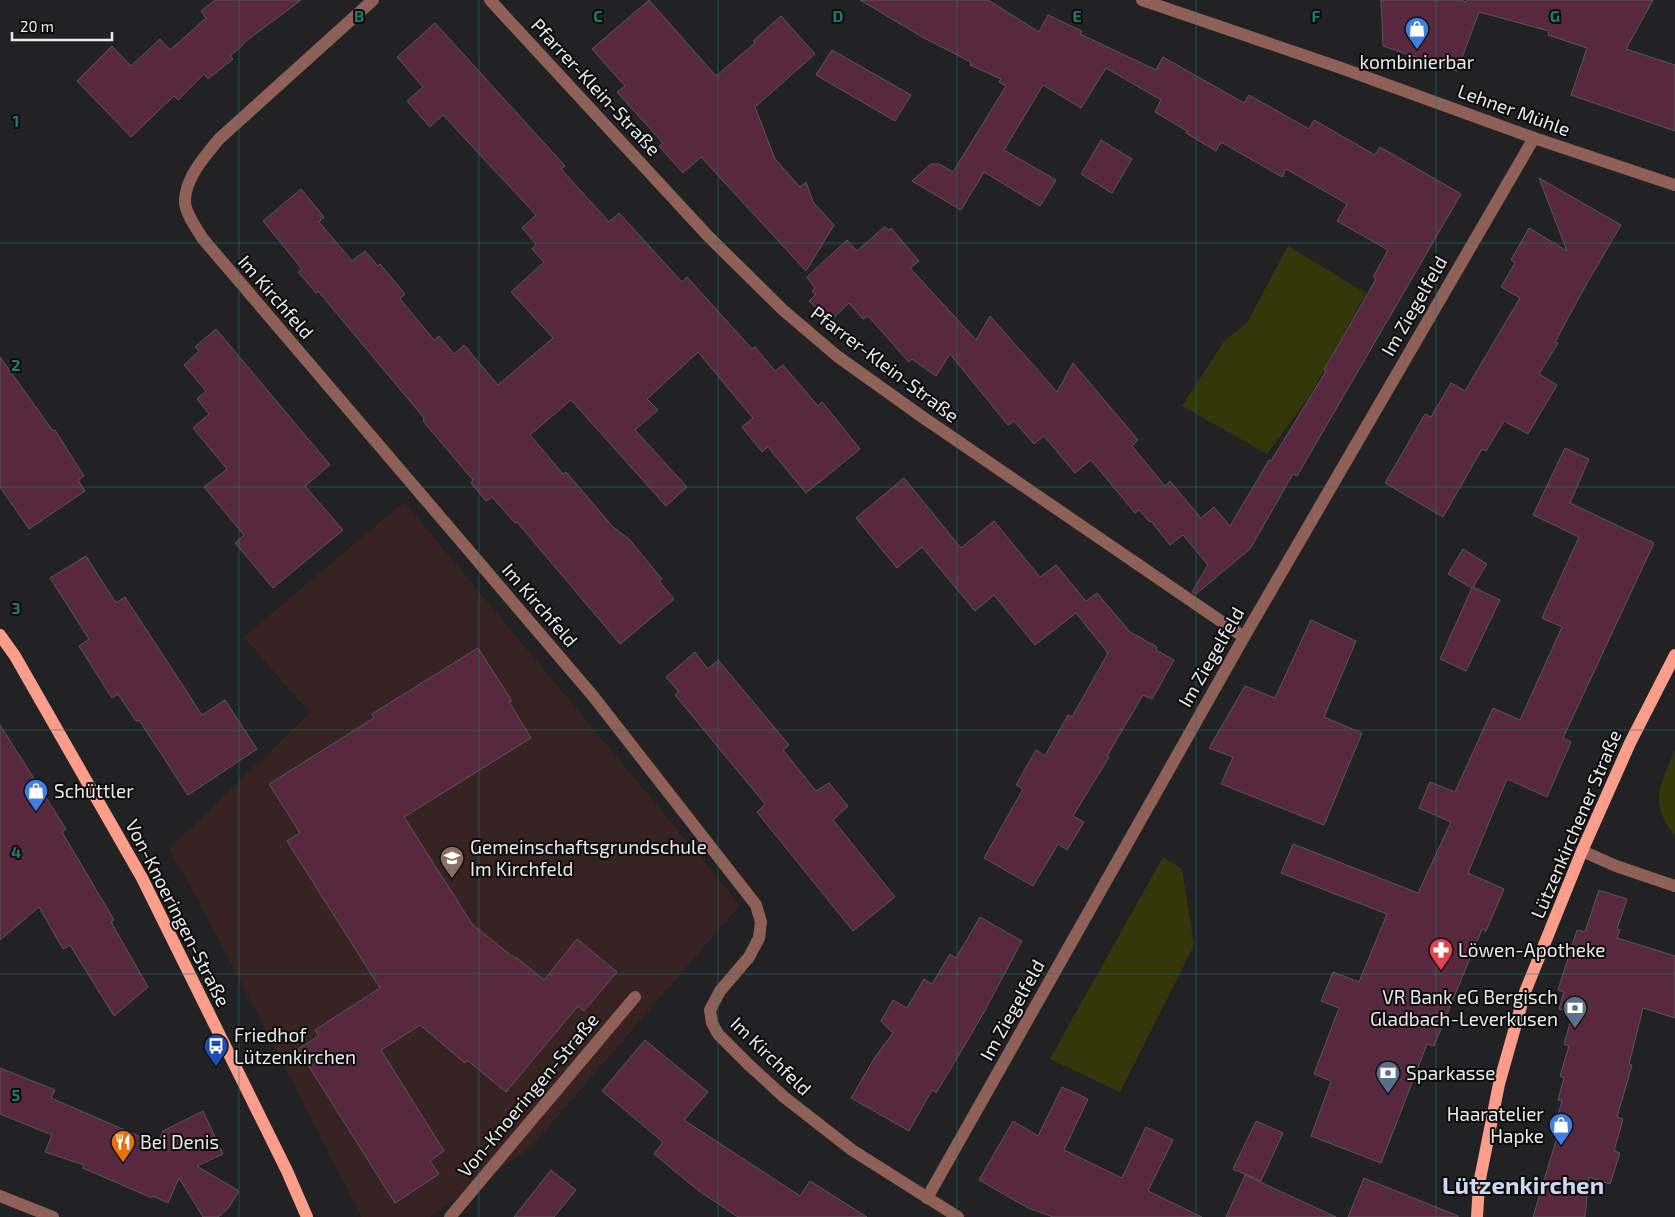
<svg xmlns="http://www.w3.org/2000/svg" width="1675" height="1217" font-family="'Exo 2',sans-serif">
	<rect width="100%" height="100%" fill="#222225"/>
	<polygon fill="#372422" points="404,502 740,905 530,1148 430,1217 362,1217 201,905 169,849 310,713 244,637"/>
	<g fill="#343709">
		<polygon points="1288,246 1366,293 1309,397 1267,454 1182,406 1225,340 1247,323"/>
		<path d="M1675,750v86c-27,-35 -15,-49 0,-86z"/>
		<polygon points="1163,857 1182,869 1194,945 1120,1092 1050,1059"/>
	</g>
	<g fill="#58283f" stroke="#5a5758">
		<polygon points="215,0 301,0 242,44 243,45 230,56 233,59 208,79 204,74 178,100 174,96 131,137 77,81 112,46 131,66 160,39 170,50 206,18 201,11"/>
		<polygon points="649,0 716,76 755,43 753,41 781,16 815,54 755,107 775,159 800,187 806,182 813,202 834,225 806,271 701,157 683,173 659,146 663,143 617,92 625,86 592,49"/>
		<polygon points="860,0 988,0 1039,32 1048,15 1082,31 1080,34 1156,70 1163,57 1244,103 1249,95 1309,129 1314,120 1375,155 1380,147 1461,194 1297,476 1293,474 1250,549 1196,594 1192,592 1208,565 1183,535 1170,545 1151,521 1150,522 1139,510 1135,513 1091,460 1075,473 1044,436 1034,444 1014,421 1008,425 950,354 936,376 912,359 909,362 868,316 863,319 849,303 830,321 809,301 816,294 812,291 815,288 807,277 847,240 857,251 884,227 889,230 891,228 919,261 910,268 976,340 990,316 1057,392 1073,363 1138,440 1132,446 1165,486 1170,481 1201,518 1214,507 1230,526 1269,460 1271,461 1326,371 1324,370 1376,279 1373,277 1388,250 1337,221 1347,204 1286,169 1282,177 1221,142 1216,151 1186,133 1187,131 1155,112 1161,100 1106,68 1081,108 1043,85 1004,150 1056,180 1040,206 984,172 961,210 912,181 931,164 939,164 953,172 1006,86 999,82 1001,79 970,65 971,62 924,38"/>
		<polygon points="1381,0 1460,0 1466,2 1467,0 1653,0 1626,49 1675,65 1675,131 1571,95 1587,48 1548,35 1549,31 1479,12 1457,71 1383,46"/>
		<polygon points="435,23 565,166 561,169 609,222 619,213 682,282 687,277 752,349 755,347 775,371 783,365 818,406 822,402 860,449 806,493 768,447 762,452 742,427 753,418 698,352 647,399 658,410 635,430 687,487 666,506 571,400 530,435 563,474 566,472 613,527 629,539 662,579 659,581 674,599 620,644 517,522 515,523 492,497 486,501 471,483 473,480 423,421 424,418 318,291 316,293 298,272 302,269 263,221 301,189 324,217 319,222 352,261 365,251 378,266 380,264 405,294 400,299 434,340 439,336 454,354 464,345 498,385 553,338 511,292 544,262 532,249 536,244 522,228 536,215 443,115 430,127 407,101 423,87 397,57"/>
		<polygon points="832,50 911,95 895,121 816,75"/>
		<polygon points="1101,140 1132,159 1112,193 1081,174"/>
		<polygon points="1539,178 1621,225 1587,283 1555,342 1558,343 1539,374 1557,385 1528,434 1504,421 1486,451 1482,449 1443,517 1385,483 1425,414 1431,417 1451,383 1465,391 1520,298 1501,287 1515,263 1511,260 1529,228 1567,251"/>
		<polygon points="216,329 330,465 305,486 343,530 273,588 235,543 244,535 204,487 227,469 193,428 209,414 197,399 206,391 184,365 199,351 195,347"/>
		<polygon points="0,357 53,431 55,430 84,476 78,480 85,491 29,529 0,487"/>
		<polygon points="1565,448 1589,459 1570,503 1654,543 1563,738 1571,742 1547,797 1507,779 1468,873 1504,889 1486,931 1482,929 1434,1046 1427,1044 1381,1163 1311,1136 1331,1081 1314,1074 1339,1008 1321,1001 1333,972 1359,982 1387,914 1281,873 1293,844 1418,893 1451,822 1419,808 1430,782 1455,792 1493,708 1520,720 1562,627 1542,618 1579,537 1533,515"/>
		<polygon points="904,478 961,548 994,521 1040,577 1056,565 1086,601 1097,593 1130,632 1157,647 1156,650 1174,660 1152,699 1143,695 1107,756 1109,757 1073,816 1084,822 1067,850 1058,844 1033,886 984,858 1023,789 1016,785 1036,750 1045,756 1068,715 1072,717 1108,653 1076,613 1035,645 994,595 975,611 922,547 897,568 856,518"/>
		<polygon points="1463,549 1487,564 1473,587 1500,600 1466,671 1440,659 1472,588 1448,574"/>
		<polygon points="86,556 116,603 125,597 202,715 225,700 257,749 188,795 139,720 136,721 118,694 112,698 79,646 89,639 50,578"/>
		<polygon points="1311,620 1356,641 1324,717 1362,733 1324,825 1221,784 1233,757 1209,748 1245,686 1275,698"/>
		<polygon points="478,648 512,701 509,702 531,738 404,817 472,924 509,954 518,959 544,980 577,939 617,972 584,1011 578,1006 506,1092 467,1060 465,1063 420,1025 381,1050 444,1151 430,1161 439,1174 395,1203 298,1049 319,1036 315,1030 380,988 287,841 300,833 269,784 374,718 372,714"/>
		<polygon points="695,652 708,669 718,660 734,679 789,745 783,750 816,791 829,783 848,806 833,820 895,897 853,931 757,812 765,804 675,695 679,692 666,677"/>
		<polygon points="0,725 66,829 62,832 114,920 111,922 148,987 114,1016 70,945 63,949 39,907 0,940"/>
		<polygon points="1599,890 1627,899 1617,929 1620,930 1617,938 1675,956 1675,1018 1643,1008 1629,1064 1632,1065 1617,1117 1623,1119 1614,1151 1620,1153 1610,1184 1589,1177 1585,1217 1533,1217 1558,1134 1553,1133 1562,1101 1558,1100 1564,1078 1560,1076 1569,1046 1564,1044 1573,1013 1559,1009 1564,992 1558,990 1577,930 1585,932"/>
		<polygon points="980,917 1022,941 983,1014 944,1080 936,1093 932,1090 909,1131 851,1098 875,1057 893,1033 881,1021 893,1000 907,1008 924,979 932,984 950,954 956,958"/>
		<polygon points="645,1040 708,1092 684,1120 800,1196 810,1181 867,1217 738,1217 699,1191 654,1154 663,1142 602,1091"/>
		<polygon points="0,1068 55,1090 51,1098 157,1144 163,1131 203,1111 223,1154 197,1166 239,1191 229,1207 223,1213 218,1217 203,1217 179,1178 168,1203 153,1196 152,1198 83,1168 84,1165 45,1152 52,1135 0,1114"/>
		<polygon points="1062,1087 1088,1099 1064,1150 1122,1178 1146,1127 1173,1140 1148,1191 1202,1217 1053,1217 1028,1208 979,1180 1013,1121 1038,1136"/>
		<polygon points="1256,1121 1283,1133 1261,1181 1233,1169"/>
		<polygon points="551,1170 576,1190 554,1217 514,1217"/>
		<polygon points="1245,1175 1336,1217 1226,1217"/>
		<polygon points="1364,1178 1458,1216 1458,1217 1348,1217"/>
	</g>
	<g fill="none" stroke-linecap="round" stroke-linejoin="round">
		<g stroke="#8e6057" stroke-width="12">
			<path d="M373,0l-154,139c-14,17 -33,38 -34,61 -1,12 12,29 18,39l390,457 163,209 5,17 -2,16 -10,19 -29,34 -10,19 2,13 6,11 30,30 36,33 68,53 106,67"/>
			<polyline points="490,0 708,236 783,310 837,356 921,416 1244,637"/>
			<polyline points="1142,0 1341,68 1534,138 1675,185"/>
			<polyline points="1582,851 1616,866 1675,886"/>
			<polyline points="0,1196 53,1217"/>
			<polyline points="927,1198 1244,637 1534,138"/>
			<polyline points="450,1217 635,997"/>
		</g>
		<g stroke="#fb9d8b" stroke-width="12">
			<polyline points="0,635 15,656 142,878 287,1171 307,1217"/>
			<polyline points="1477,1217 1479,1184 1499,1084 1525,992 1582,851 1630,743 1675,655"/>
		</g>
	</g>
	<path fill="none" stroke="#1a7c74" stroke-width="1" stroke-opacity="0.55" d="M239,0v1217M479,0v1217M718,0v1217M957,0v1217M1196,0v1217M1436,0v1217M0,243h1675M0,487h1675M0,730h1675M0,974h1675"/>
	<defs>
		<symbol id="shop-pin" viewBox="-11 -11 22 30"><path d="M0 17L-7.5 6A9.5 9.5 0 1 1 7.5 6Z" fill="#3f7fe0" stroke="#0c0c0d"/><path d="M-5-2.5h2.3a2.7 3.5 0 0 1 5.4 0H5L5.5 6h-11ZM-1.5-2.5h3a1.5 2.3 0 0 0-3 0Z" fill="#fff"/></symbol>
		<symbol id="school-pin" viewBox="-11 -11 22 30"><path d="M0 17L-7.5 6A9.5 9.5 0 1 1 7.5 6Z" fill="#8d6e63" stroke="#0c0c0d"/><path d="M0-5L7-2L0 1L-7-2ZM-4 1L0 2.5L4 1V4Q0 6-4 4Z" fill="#fff"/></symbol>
		<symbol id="pharmacy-pin" viewBox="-11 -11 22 30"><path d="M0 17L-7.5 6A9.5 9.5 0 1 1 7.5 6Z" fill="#e0444e" stroke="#0c0c0d"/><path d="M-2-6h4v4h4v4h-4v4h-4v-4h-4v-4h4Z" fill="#fff"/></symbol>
		<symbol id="bank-pin" viewBox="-11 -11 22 30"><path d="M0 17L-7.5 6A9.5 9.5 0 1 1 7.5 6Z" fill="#5c6f8a" stroke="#0c0c0d"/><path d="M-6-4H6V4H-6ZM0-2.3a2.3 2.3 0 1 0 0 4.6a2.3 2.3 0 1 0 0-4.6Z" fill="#fff"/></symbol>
		<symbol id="bus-pin" viewBox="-11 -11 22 30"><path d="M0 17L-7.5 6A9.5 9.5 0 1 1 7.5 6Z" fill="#1a4fb4" stroke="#0c0c0d"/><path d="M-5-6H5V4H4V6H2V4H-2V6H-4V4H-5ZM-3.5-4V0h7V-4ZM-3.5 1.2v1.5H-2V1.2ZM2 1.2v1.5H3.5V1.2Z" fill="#fff"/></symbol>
		<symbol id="restaurant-pin" viewBox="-11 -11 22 30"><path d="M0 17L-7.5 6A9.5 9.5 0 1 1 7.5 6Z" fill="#e8710a" stroke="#0c0c0d"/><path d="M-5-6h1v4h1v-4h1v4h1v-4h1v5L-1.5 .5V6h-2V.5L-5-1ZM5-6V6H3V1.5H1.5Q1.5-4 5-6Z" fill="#fff"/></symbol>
	</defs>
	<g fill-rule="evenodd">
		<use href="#shop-pin" x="1403" y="15" width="28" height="38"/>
		<use href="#shop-pin" x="22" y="777" width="28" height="38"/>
		<use href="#school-pin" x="438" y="844" width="28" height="38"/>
		<use href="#pharmacy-pin" x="1427" y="936" width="28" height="38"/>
		<use href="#bank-pin" x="1561" y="994" width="28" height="38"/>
		<use href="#bus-pin" x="202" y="1032" width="28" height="38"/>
		<use href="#bank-pin" x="1374" y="1059" width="28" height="38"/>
		<use href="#shop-pin" x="1547" y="1111" width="28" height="38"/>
		<use href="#restaurant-pin" x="109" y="1128" width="28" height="38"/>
	</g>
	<g text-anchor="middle" stroke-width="4" stroke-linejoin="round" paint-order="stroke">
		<g font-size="19" fill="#eaeaeb" stroke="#0c0c0d" text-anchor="start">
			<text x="1417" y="69" text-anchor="middle">kombinierbar</text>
			<text x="54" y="798">Schüttler</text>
			<text x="470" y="854">Gemeinschaftsgrundschule<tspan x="470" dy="22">Im Kirchfeld</tspan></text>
			<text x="1458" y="957">Löwen-Apotheke</text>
			<text x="1558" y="1004" text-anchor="end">VR Bank eG Bergisch<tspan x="1558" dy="22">Gladbach-Leverkusen</tspan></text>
			<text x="234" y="1042">Friedhof<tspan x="234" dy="22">Lützenkirchen</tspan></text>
			<text x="1406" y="1080">Sparkasse</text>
			<text x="1544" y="1121" text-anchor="end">Haaratelier<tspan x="1544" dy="22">Hapke</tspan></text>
			<text x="140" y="1149">Bei Denis</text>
		</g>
		<g font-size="19" fill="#eaeaeb" stroke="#0c0c0d">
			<text transform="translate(596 87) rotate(47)" y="7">Pfarrer-Klein-Straße</text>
			<text transform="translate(1514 110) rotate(20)" y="7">Lehner Mühle</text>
			<text transform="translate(276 297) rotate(49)" y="7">Im Kirchfeld</text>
			<text transform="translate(1414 306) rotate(-60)" y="7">Im Ziegelfeld</text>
			<text transform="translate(885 364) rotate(37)" y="7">Pfarrer-Klein-Straße</text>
			<text transform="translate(540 605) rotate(49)" y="7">Im Kirchfeld</text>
			<text transform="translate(1211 657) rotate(-60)" y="7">Im Ziegelfeld</text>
			<text transform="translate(1576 824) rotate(-67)" y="7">Lützenkirchener Straße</text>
			<text transform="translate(178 913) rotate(63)" y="7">Von-Knoeringen-Straße</text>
			<text transform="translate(1012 1010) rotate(-61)" y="7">Im Ziegelfeld</text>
			<text transform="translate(771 1056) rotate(44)" y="7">Im Kirchfeld</text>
			<text transform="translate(528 1095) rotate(-50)" y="7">Von-Knoeringen-Straße</text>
		</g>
		<g font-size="24" font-weight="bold" fill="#cdd7f3" stroke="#0c0c0d">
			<text x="1523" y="1194">Lützenkirchen</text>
		</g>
	</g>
	<g font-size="16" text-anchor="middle" font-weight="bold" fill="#1a7c74" stroke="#0c0c0d" stroke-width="4" stroke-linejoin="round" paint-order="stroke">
		<text x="359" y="22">B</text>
		<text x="598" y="22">C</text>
		<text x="838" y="22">D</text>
		<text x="1077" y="22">E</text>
		<text x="1316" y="22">F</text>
		<text x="1555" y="22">G</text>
		<text x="16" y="127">1</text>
		<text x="16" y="371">2</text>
		<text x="16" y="614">3</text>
		<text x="16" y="858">4</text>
		<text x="16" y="1101">5</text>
	</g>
	<path d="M12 32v8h100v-8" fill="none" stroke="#eaeaeb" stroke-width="2.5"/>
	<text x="20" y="32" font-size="15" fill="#eaeaeb" stroke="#0c0c0d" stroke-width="4" paint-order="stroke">20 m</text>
</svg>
